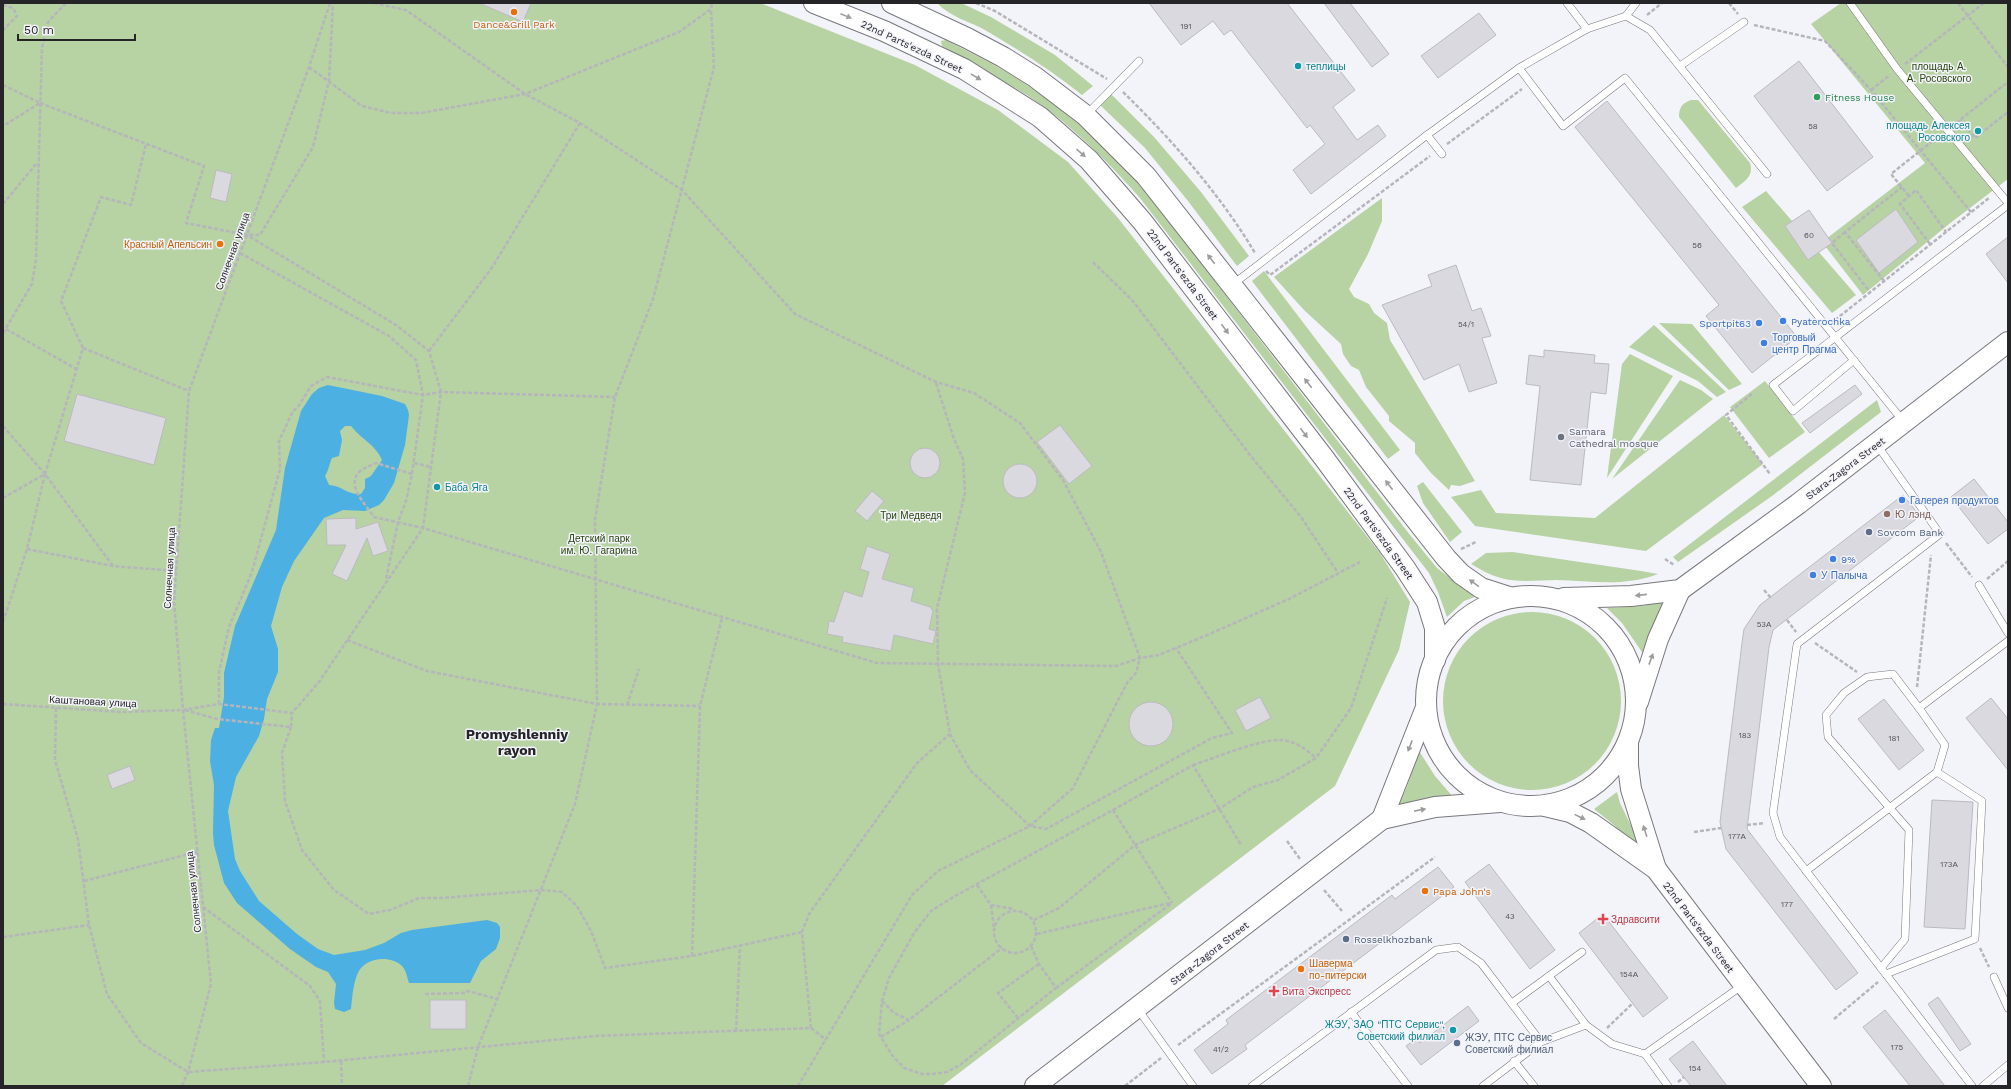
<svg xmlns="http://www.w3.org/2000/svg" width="2011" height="1089" font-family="'Work Sans',sans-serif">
	<rect width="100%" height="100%" fill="#f3f3fa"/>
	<g fill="#b7d2a3">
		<polygon points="3,3 760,3 915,65 998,110 1068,162 1118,218 1380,553 1410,602 1399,650 1335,786 942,1086 3,1086"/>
		<path d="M937,3h24l30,14 64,38 38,31 -11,9c-31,-25 -63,-45 -97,-65 -16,-9 -35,-13 -48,-27z"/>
		<polygon points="1841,3 2008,3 2008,179 1949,224 1863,295 1822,242 1925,163 1811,24"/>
		<path d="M946,40c28,15 59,29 85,48 44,29 82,65 116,105l263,342 27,33 38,29 -11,4 -17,16 -9,-25 -9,-19 -289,-375c-34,-38 -70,-75 -113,-103 -28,-17 -57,-32 -85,-49l-1,-5z"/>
		<polygon points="1111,94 1154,137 1201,192 1249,256 1237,266 1188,201 1145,148 1100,105"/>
		<path d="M1691,100h7l52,63c4,13 -5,18 -14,25l-57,-71c0,-9 3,-14 12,-17z"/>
		<polygon points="1766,191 1856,295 1832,313 1742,207"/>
		<polygon points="1382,198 1382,221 1368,254 1349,289 1354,297 1369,304 1374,313 1387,323 1390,340 1475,481 1460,486 1451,485 1449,490 1431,473 1415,453 1415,443 1389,421 1389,416 1366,387 1359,370 1351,366 1343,354 1341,344 1304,310 1274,277"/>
		<polygon points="1264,271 1400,450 1388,459 1252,281"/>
		<polygon points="1659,323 1692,324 1742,384 1729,390"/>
		<polygon points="1654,325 1726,392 1717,397 1698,381 1629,347"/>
		<polygon points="1630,354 1673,376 1607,478 1622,364"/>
		<polygon points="1680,380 1701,390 1713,399 1612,479"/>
		<polygon points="1765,381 1805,432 1769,458 1730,407"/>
		<polygon points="1877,400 1881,412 1772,496 1678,562 1673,557"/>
		<polygon points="1724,415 1763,464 1646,551 1475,526 1451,497 1481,490 1496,513 1595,518"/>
		<polygon points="1423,482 1462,532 1450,542 1423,503 1417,486"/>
		<path d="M1513,552l128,19 17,3c-33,13 -67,7 -102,6 -17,0 -38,3 -55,-2 -11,-3 -20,-8 -30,-14l15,-11z"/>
		<polygon points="1670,599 1644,655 1622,623 1607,608 1643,606"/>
		<circle cx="1532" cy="701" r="89"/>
		<polygon points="1419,751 1435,776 1453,797 1395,811 1406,789"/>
		<polygon points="1617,792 1620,803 1639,842 1634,846 1614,825 1594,809"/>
	</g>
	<path fill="#4db0e2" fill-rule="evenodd" d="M328,385l54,11 23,8 3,6 1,5 -4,30 -11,38 -10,17 -5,5 -14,6 -22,-1 -19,8 -30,43 -12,26 -11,39 7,23v23l-11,27 -3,20 -5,17 -23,41 -8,34 7,48 5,12 19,30 38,33 21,15 16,6 31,-5 19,-7 17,-10 11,-3 75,-10 10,3 3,4v11l-4,11 -15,12 -11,22h-61c-2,-6 -3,-13 -7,-17 -13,-12 -39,-8 -45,9 -4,10 -5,24 -6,34l-7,3 -9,-3 -1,-6 2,-19 -8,-12 -12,-5 -26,-18 -53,-46 -13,-20 -10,-38 -1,-12 1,-48 -4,-24 1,-21 4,-12h4l5,-31v-24l11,-47 41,-96 9,-62 16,-57 11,-17 7,-6zM345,426h6c10,13 25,19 31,34l-11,16 -6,3v9l-4,6c-14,1 -18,-8 -32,-9l-4,-9c4,-6 4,-12 7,-18l7,-2 3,-16 -2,-9z"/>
	<g fill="#dad9e0" stroke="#bbbac1">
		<polygon points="479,3 531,3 523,22"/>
		<polygon points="1149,3 1287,3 1355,90 1333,107 1357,140 1378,125 1386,136 1311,194 1293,170 1325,144 1310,125 1307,128 1231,30 1224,35 1213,21 1181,45"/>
		<polygon points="1324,3 1350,3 1389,54 1372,67"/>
		<polygon points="1479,13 1496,35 1438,78 1421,56"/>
		<polygon points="1799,61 1873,157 1827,191 1754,96"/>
		<polygon points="1607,101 1797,337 1752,373 1706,316 1719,305 1575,127"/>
		<polygon points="216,170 232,174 226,202 210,198"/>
		<polygon points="1896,209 1918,242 1879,273 1856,240"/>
		<polygon points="1809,210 1832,243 1808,260 1785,226"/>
		<polygon points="2008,237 2008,283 1986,254"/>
		<polygon points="1456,265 1472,311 1481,308 1491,336 1482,338 1497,383 1469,392 1459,364 1424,380 1382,305 1432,286 1428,275"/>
		<polygon points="1544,350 1595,355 1594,363 1609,364 1606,394 1591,392 1581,485 1530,480 1540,386 1526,384 1529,355 1544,357"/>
		<polygon points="1855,385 1862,394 1810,433 1802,423"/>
		<polygon points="77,394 166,418 154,465 64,441"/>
		<polygon points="1060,425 1092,466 1069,484 1037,442"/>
		<circle cx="925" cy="463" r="15"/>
		<circle cx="1020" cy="481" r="17"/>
		<polygon points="1974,479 2008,522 2008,529 1988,544 1951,497"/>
		<polygon points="872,491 884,501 867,521 855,511"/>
		<polygon points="1903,495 1920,516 1773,630 1769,647 1747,829 1858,973 1836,990 1726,849 1720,822 1742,643 1744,629 1760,605"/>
		<polygon points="356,518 356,529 378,522 388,551 373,556 367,538 347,581 332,574 346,545 327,545 326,519"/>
		<polygon points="867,546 890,554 882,579 914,588 911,601 930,607 933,611 929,629 936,631 933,644 894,635 891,651 842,642 843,637 827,634 829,621 834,622 844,591 862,597 869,572 860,569"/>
		<polygon points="1260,697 1271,718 1246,731 1235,710"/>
		<polygon points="1991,698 2008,719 2008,770 1966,718"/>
		<polygon points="1884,699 1924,750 1899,770 1858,719"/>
		<circle cx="1151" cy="724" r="22"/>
		<polygon points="130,766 135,780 112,789 107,775"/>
		<polygon points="1932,800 1973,802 1965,929 1924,927"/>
		<polygon points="1489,864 1555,950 1530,969 1465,882"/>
		<polygon points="1438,867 1454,887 1245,1045 1247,1049 1212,1074 1194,1050 1228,1024 1226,1020 1392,895 1395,899"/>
		<polygon points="1603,914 1668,998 1643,1017 1579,933"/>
		<polygon points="1938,997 1971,1044 1960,1051 1928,1004"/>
		<rect x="430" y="1000" width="36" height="29"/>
		<polygon points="1468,1006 1479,1021 1421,1065 1406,1046 1417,1038 1420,1043"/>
		<polygon points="1885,1010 1902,1031 1945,1086 1910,1086 1863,1027"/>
		<polygon points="1693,1041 1727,1086 1691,1086 1669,1059"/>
	</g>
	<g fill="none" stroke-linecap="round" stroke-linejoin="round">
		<defs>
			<g id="lane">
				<polyline points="1567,3 1587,29"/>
				<polyline points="1850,3 1897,69 2008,203"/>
				<polyline points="1626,16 1650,30 1767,174"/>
				<polyline points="1680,66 1744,22"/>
				<polyline points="1519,68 1563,126 1625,78 1903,421"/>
				<polyline points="1087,114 1139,61"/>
				<polyline points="1427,135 1442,154"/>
				<polyline points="1232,285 1427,135 1519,68 1587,29 1626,16 1636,3"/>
				<polyline points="1854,360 1793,411 1773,385 2008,205"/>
				<polyline points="1877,445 1940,534 1797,644 1773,813 1780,837 1972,1086"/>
				<polyline points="1979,585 2008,633"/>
				<polyline points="1806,871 1937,772 1945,745 1919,708 2008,641"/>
				<polyline points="1881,968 1905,939 1909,830 1828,737 1826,715 1844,693 1867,677 1893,674 1919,708"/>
				<polyline points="1886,974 1975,939 1982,801 1937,772"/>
				<polyline points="1549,976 1582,952"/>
				<polyline points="1994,977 2008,1008"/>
				<polyline points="1512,1003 1549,976 1586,1025"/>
				<polyline points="1137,1008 1193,1086"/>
				<polyline points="1351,1012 1408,1086"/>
				<polyline points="1645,1054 1668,1086"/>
				<polyline points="1514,1061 1534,1086"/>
				<polyline points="1252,1086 1436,950 1458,947 1481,963 1541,1042"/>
				<polyline points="1483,1086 1541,1042 1586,1025 1612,1044 1645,1054 1743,985"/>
				<polyline points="1983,1086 2008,1065"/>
			</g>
			<g id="secondary">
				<polyline points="814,3 884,31 964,69 1040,117 1089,160 1142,221 1324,458 1405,568 1427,602 1435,628 1435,660"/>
				<polyline points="892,3 967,38 1003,57 1035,77 1085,115 1146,176 1446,558 1461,574 1481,588 1509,597"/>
				<circle cx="1531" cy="701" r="105"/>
				<polyline points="1564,598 1631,596 1680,590 1798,504 2008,342"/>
				<polyline points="1638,702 1658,639 1680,590"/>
				<polyline points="1628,744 1628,766 1631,789 1656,869"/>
				<polyline points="1545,806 1570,812 1591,823 1656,869 1821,1086"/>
				<polyline points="1382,819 1425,710"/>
				<polyline points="1035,1086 1382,819 1435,807 1500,802"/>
			</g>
		</defs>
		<use href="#lane" stroke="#78787d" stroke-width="8"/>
		<use href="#secondary" stroke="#78787d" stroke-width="22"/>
		<g stroke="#b5b5bb" stroke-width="2.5" stroke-dasharray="4 2" stroke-linecap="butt">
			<polyline points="374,3 406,10 525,94 580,123 682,190 795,314 936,382 974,393 1020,423 1063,480 1101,552 1140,658 1136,673 1127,683 1073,788 1030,826 938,871 912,895 798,1086"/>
			<polyline points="976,3 995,11 1107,79"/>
			<polyline points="1729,3 1738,14"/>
			<polyline points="1958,3 2008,67"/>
			<polyline points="3,5 13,8 17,16 3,30"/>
			<polyline points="1647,15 1662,3"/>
			<polyline points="1754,25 1825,41 1871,90 1971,212"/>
			<polyline points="1905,64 1984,3"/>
			<polyline points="309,67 362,106 391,113 421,113 525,94 679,32 711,9 712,3"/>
			<polyline points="3,85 40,103 3,126"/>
			<polyline points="1871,90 1890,75"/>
			<path d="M1123,92c49,48 97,102 132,161"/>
			<polyline points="40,103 204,166 186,223 247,235 260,235 313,147 329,81 333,3"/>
			<polyline points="1960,120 1975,138 2008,112"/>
			<polyline points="1956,123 2008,82"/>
			<polyline points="1447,144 1522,89"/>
			<polyline points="1909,196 1891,174 1939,136"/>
			<polyline points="3,204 37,163"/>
			<polyline points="1845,232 1832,243 1870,292"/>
			<polyline points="1930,244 1900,204 1916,190 1946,232"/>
			<polyline points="240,253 389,336 416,360 423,395 412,474 406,501 398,522 386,579"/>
			<polyline points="1093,262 1133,301 1250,455 1301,517 1338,573"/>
			<polyline points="1266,271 1270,275 1430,156"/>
			<polyline points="1884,281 1845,232 1902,187"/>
			<polyline points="1835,320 1989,198"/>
			<polyline points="6,329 78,370"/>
			<polyline points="3,333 32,284 36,259 42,48 48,22 66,3"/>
			<polyline points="83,348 61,301 101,197 131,205 146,144"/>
			<polyline points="429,351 491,269 580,123"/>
			<polyline points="936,383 954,439 963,459 965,493 937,608 938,664 950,734 970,770 1030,826 1046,829 1212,738 1232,733 1176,648"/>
			<polyline points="1752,394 1726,415 1770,474"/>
			<polyline points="3,426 45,474 113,566"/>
			<polyline points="414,463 431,467"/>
			<path d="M412,474l-36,-11c-6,3 -13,5 -17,9 -13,14 7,33 15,45l49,11 454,135 239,3 24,-8 19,-3 46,-19 84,-37 71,-37"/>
			<polyline points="3,498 45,474 83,348 189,391"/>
			<polyline points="1946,543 1972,577"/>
			<polyline points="27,549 113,566 176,571"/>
			<polyline points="1461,549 1476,542"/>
			<polyline points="1665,559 1674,565"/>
			<polyline points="1987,579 2008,561"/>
			<polyline points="1764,590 1771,598"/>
			<polyline points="1787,620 1796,632"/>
			<polyline points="3,622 27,549 45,474"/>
			<polyline points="347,640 427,671 597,704 700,706"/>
			<polyline points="1815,643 1857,672"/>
			<polyline points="1917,687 1931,555"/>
			<polyline points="3,704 121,712 183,710 219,704 292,713 319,682 423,528 441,392 429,351 396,325 247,235"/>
			<polyline points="219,704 219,672 229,627 252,572 280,469 279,441 293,411 298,407 311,386 327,377 423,395 441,392 615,397"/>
			<polyline points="627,705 639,669"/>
			<polyline points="56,708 55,760 78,839 89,925 107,994 141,1043 188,1072 324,1062 595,1036 811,1028 826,1040"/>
			<polyline points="185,710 217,719 291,727 292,714"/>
			<polyline points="291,727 282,753 285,801 302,850 334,890 369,914 390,910 419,898 441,898 542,890 562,892 577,906 591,931 605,968 692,956 802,932"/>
			<path d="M1193,765c22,-7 67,-26 88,-25 14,1 25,9 35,18"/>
			<polyline points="1113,810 1193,765 1241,845"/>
			<polyline points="1747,825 1765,823"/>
			<polyline points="1694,832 1721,828"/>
			<polyline points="1287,841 1300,859"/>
			<polyline points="84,881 197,852"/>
			<polyline points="977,885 991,905 1014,909"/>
			<polyline points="1324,890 1342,911"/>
			<polyline points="991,905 994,928"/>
			<polyline points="203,907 310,986 320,1001 324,1062"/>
			<circle cx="1015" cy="932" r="21"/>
			<polyline points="1034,920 1059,908 1135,845 1219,809 1253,787 1278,780 1316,758 1351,708 1387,598"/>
			<polyline points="1037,934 1170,903"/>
			<polyline points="3,937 89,925"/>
			<polyline points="1031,946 1039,964 1056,988 960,1065 947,1072 933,1074 922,1074 904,1068 892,1055 879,1034 882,1001 889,978 914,933 931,911 955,896 1113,810 1172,903"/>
			<polyline points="1980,948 1989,967"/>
			<polyline points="692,956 700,706 722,618"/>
			<polyline points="1056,988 1172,903"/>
			<polyline points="425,994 466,993 468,991 497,999"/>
			<polyline points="882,1001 894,1013 909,1020 1002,948"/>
			<polyline points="1018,1018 998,993 1039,964"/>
			<polyline points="1834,1019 1878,982"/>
			<polyline points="811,1028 802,932 809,914 917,763 950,734"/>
			<polyline points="1607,1028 1633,1003"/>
			<polyline points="736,1031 740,946"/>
			<polyline points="881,1037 909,1020"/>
			<polyline points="1178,1045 1435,857"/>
			<polyline points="341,1061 342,1086"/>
			<polyline points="1678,1082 1684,1077"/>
			<polyline points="182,1086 188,1072 211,984 183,710 174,601 189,391 309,67 330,3"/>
			<polyline points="468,1086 478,1047 575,804 597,704 595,519 615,397 653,299 714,67 711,9"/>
			<polyline points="1125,1086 1161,1058"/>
		</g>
		<use href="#lane" stroke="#fff" stroke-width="7"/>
		<use href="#secondary" stroke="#fff" stroke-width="20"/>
	</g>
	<defs><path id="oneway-solid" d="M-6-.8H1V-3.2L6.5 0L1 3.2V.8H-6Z"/></defs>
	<g fill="#9d9d9e">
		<use href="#oneway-solid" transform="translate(846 16) rotate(22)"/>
		<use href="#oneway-solid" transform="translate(976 77) rotate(31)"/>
		<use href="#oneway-solid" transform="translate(1081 153) rotate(41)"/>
		<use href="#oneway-solid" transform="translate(1211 259) rotate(-128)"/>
		<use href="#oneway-solid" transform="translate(1225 329) rotate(53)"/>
		<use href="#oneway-solid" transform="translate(1308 383) rotate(-128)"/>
		<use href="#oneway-solid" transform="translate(1304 433) rotate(53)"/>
		<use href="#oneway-solid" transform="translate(1389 485) rotate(-127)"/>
		<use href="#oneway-solid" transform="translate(1474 583) rotate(-144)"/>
		<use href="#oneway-solid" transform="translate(1641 595) rotate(174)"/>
		<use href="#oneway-solid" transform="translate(1651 659) rotate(-70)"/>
		<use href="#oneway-solid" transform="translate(1410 746) rotate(111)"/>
		<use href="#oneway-solid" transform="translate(1420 810) rotate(-11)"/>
		<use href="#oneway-solid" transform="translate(1580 817) rotate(26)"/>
		<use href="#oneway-solid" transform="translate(1645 831) rotate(-108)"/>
	</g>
	<g fill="#e8710a" stroke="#f3f3fa" stroke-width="1.5">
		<circle cx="514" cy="12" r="4"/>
		<circle cx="220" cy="244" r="4"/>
		<circle cx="1425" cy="891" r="4"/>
		<circle cx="1301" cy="969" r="4"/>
	</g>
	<g fill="#0f9aa8" stroke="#f3f3fa" stroke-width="1.5">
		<circle cx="1298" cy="66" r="4"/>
		<circle cx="1978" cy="131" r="4"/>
		<circle cx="437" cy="487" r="4"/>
		<circle cx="1453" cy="1030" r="4"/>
	</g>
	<circle fill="#2e9e5b" stroke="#f3f3fa" stroke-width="1.5" cx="1817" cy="97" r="4"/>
	<g fill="#3f7fe0" stroke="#f3f3fa" stroke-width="1.5">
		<circle cx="1783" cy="321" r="4"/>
		<circle cx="1759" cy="323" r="4"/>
		<circle cx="1764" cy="343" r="4"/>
		<circle cx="1902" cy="500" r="4"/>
		<circle cx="1833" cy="559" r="4"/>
		<circle cx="1813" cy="575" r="4"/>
	</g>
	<circle fill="#6b7280" stroke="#f3f3fa" stroke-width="1.5" cx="1561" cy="437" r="4"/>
	<circle fill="#8d6e63" stroke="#f3f3fa" stroke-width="1.5" cx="1887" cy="514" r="4"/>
	<g fill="#5c6f8a" stroke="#f3f3fa" stroke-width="1.5">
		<circle cx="1869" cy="532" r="4"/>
		<circle cx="1346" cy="939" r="4"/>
		<circle cx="1457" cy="1043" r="4"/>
	</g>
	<g fill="#e0444e" stroke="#f3f3fa" stroke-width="1.5">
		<path d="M1601 913h4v4h4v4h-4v4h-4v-4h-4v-4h4z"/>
		<path d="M1272 985h4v4h4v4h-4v4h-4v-4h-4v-4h4z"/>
	</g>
	<g text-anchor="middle" stroke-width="3" stroke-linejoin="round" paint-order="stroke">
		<g font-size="8" fill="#525256">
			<text x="1186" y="29">191</text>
			<text x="1813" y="129">58</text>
			<text x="1809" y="238">60</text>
			<text x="1697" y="248">56</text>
			<text x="1466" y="327">54/1</text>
			<text x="1764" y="627">53А</text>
			<text x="1745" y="738">183</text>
			<text x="1894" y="741">181</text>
			<text x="1737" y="839">177А</text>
			<text x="1949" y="867">173А</text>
			<text x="1787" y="907">177</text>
			<text x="1510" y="919">43</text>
			<text x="1629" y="977">154А</text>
			<text x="1897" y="1050">175</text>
			<text x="1221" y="1052">41/2</text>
			<text x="1695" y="1071">154</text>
		</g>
		<g font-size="10" fill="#c56008" stroke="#f3f3fa" text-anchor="start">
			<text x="514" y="28" text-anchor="middle">Dance&amp;Grill Park</text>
			<text x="212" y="248" text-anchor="end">Красный Апельсин</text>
			<text x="1433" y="895">Papa John's</text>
			<text x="1309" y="967">Шаверма<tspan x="1309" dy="12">по-питерски</tspan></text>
		</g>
		<g font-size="10" fill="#252528" stroke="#f3f3fa">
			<text transform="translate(912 46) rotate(25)" y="4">22nd Parts'ezda Street</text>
			<text transform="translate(232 251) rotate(-70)" y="4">Солнечная улица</text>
			<text transform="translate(1183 274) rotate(53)" y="4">22nd Parts'ezda Street</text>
			<text transform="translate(1845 468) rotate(-37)" y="4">Stara-Zagora Street</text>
			<text transform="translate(1379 533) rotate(54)" y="4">22nd Parts'ezda Street</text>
			<text transform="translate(169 568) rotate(-87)" y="4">Солнечная улица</text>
			<text transform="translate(93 701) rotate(3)" y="4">Каштановая улица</text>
			<text transform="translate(193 892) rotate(-96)" y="4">Солнечная улица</text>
			<text transform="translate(1699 927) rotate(53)" y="4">22nd Parts'ezda Street</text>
			<text transform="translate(1209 953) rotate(-38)" y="4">Stara-Zagora Street</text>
		</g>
		<g font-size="10" fill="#0d838f" stroke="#f3f3fa" text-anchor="start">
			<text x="1306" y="70">теплицы</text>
			<text x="1970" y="129" text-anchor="end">площадь Алексея<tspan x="1970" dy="12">Росовского</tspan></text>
			<text x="445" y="491">Баба Яга</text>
			<text x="1445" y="1028" text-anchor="end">ЖЭУ, ЗАО "ПТС Сервис",<tspan x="1445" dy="12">Советский филиал</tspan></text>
		</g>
		<g font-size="10" fill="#29450d" stroke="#f3f3fa">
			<text x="1939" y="70">площадь А.<tspan x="1939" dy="12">А. Росовского</tspan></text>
			<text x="911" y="519">Три Медведя</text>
			<text x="599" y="542">Детский парк<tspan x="599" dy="12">им. Ю. Гагарина</tspan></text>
		</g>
		<g font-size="10" fill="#27864d" stroke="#f3f3fa" text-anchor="start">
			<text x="1825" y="101">Fitness House</text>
		</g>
		<g font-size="10" fill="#366cbe" stroke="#f3f3fa" text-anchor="start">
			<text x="1791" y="325">Pyaterochka</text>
			<text x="1751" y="327" text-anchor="end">Sportpit63</text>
			<text x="1772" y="341">Торговый<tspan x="1772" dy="12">центр Прагма</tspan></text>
			<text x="1910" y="504">Галерея продуктов</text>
			<text x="1841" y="563">9%</text>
			<text x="1821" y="579">У Палыча</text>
		</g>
		<g font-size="10" fill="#5b616d" stroke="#f3f3fa" text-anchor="start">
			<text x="1569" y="435">Samara<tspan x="1569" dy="12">Cathedral mosque</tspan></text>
		</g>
		<g font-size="10" fill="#785e54" stroke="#f3f3fa" text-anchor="start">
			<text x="1895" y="518">Ю лэнд</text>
		</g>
		<g font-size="10" fill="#4e5e75" stroke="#f3f3fa" text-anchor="start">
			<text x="1877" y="536">Sovcom Bank</text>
			<text x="1354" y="943">Rosselkhozbank</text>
			<text x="1465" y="1041">ЖЭУ, ПТС Сервис<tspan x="1465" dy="12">Советский филиал</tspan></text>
		</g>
		<g font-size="10" fill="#be3a42" stroke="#f3f3fa" text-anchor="start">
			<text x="1611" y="923">Здравсити</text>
			<text x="1282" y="995">Вита Экспресс</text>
		</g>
		<g font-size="14" font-weight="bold" fill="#252528" stroke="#f3f3fa">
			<text x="517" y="739">Promyshlenniy<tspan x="517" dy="16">rayon</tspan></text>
		</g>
	</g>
	<rect width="2011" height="1089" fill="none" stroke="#252528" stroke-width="8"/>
	<path d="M18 34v6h117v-6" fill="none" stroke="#252528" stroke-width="2"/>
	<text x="24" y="34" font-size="12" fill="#252528" stroke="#f3f3fa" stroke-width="3" paint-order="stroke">50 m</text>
</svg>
